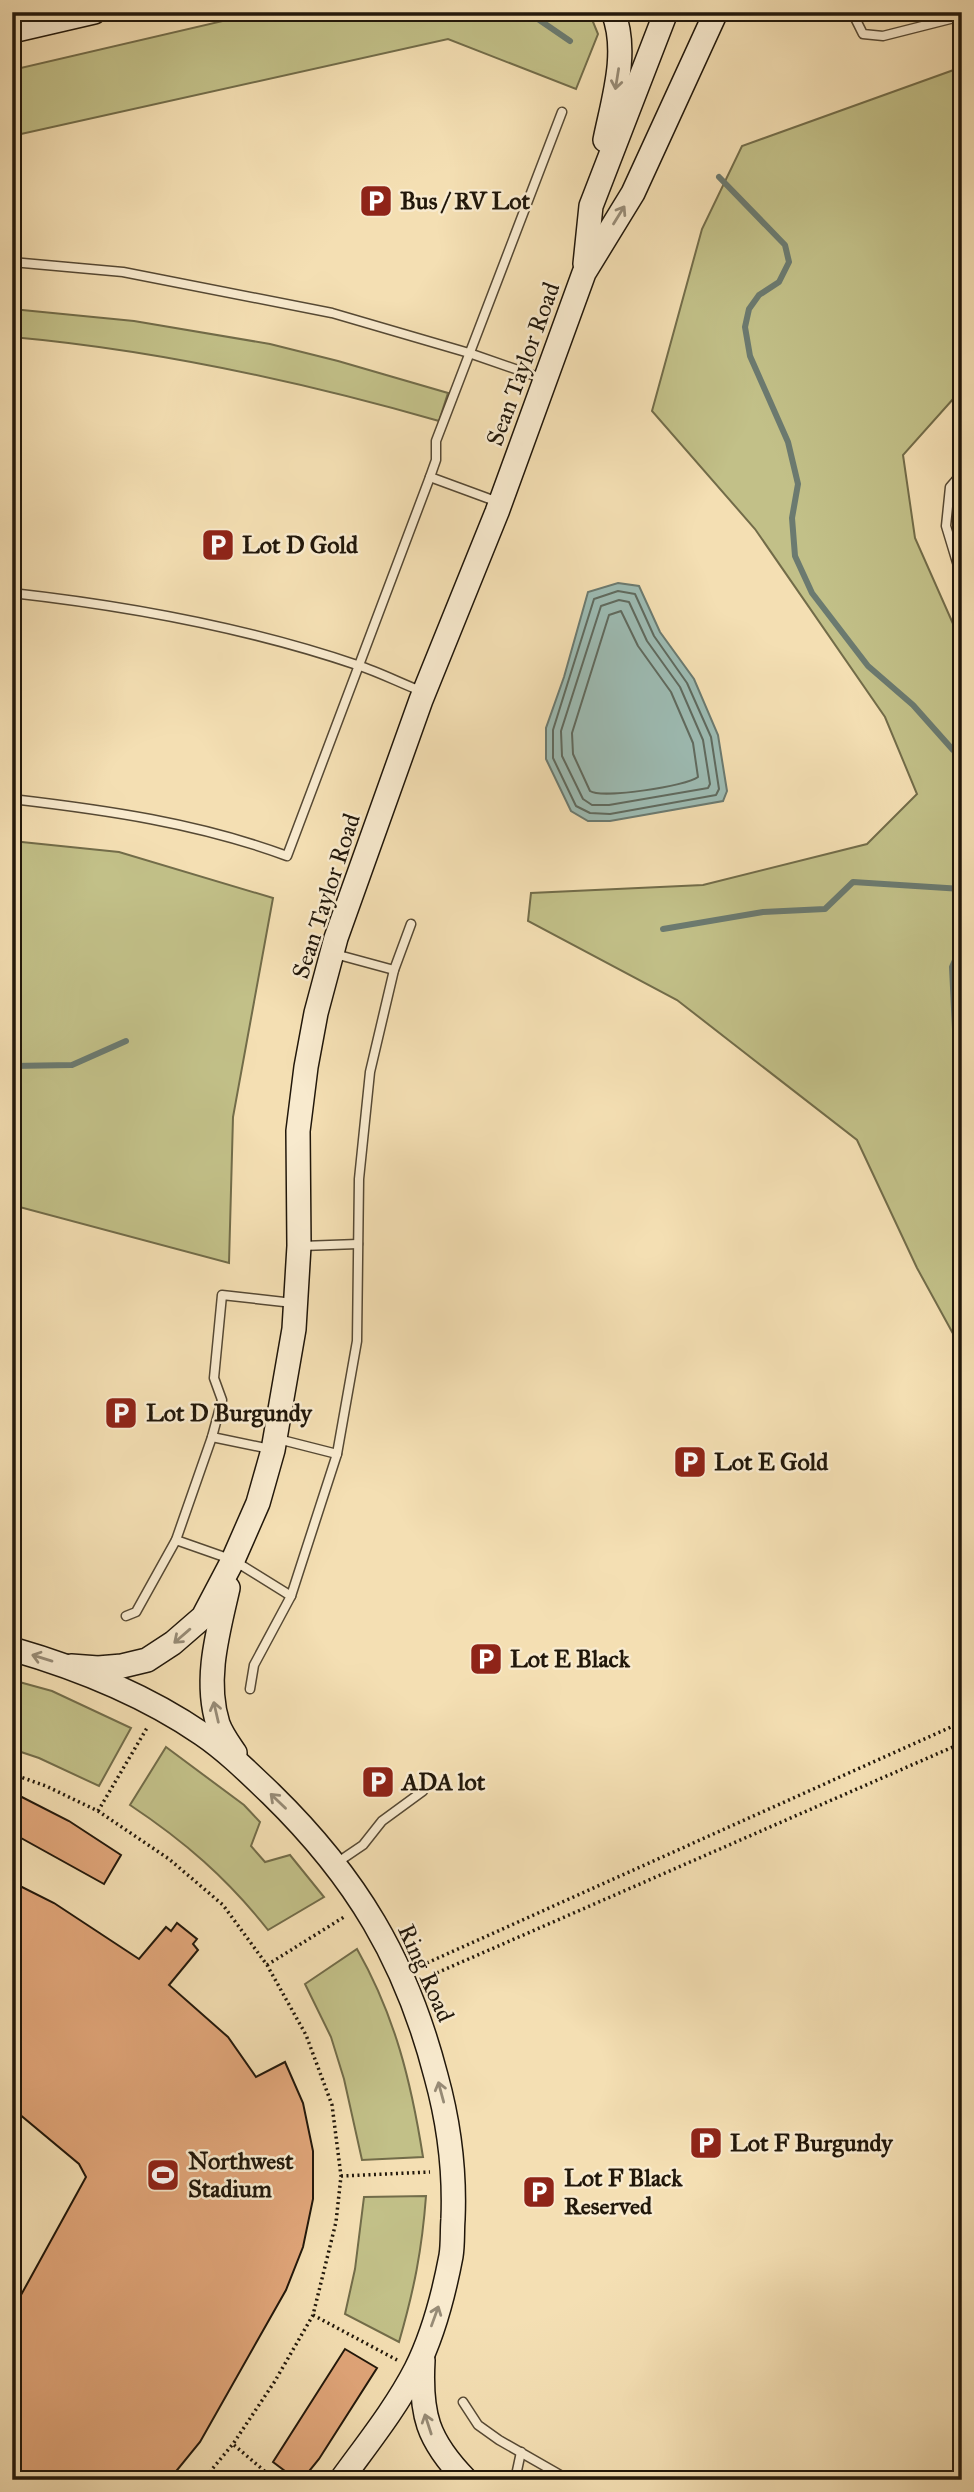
<svg xmlns="http://www.w3.org/2000/svg" width="974" height="2492" font-family="'IM FELL Great Primer',serif">
	<rect width="100%" height="100%" fill="#f4dfb3"/>
	<filter id="stains"><feTurbulence type="fractalNoise" baseFrequency=".00286" numOctaves="4"/><feColorMatrix values="0 0 0 0 .2 0 0 0 0 .09 0 0 0 0 .02 0 0 0 .5 -.17"/></filter>
	<radialGradient id="worn" r=".72"><stop offset=".6" stop-color="#630" stop-opacity="0"/><stop offset="1" stop-color="#630" stop-opacity=".3"/></radialGradient>
	<g fill="#c2c088" stroke="#726c49" stroke-width="2">
		<polygon points="261,12 589,12 598,34 576,89 448,39 12,136 12,70"/>
		<polygon points="962,67 962,389 903,455 915,538 962,644 962,1350 917,1268 857,1140 677,1000 528,921 531,893 703,885 867,844 917,794 885,717 755,529 652,411 702,229 742,146"/>
		<path d="M12,309l122,12 136,23 68,17 110,32 -9,28c-140,-40 -282,-71 -427,-84z"/>
		<polygon points="12,841 119,852 273,898 233,1117 229,1263 12,1205"/>
		<polygon points="12,1680 52,1691 131,1728 99,1786 39,1758 12,1749"/>
		<path d="M166,1747l78,58 16,17 -9,24 14,16 25,-7 34,42 -56,33c-41,-52 -84,-89 -138,-125z"/>
		<path d="M357,1949c38,67 54,132 66,208l-61,3 -18,-81 -13,-42 -26,-53z"/>
		<path d="M426,2196c-4,54 -12,94 -27,146l-54,-28 10,-45 9,-72z"/>
	</g>
	<polygon fill="#9dbcb4" stroke="#6b7a70" stroke-width="2" points="618,583 639,586 660,632 694,679 718,735 727,791 723,801 610,821 588,821 571,811 546,759 546,728 564,677 588,592"/>
	<g fill="none" stroke-linecap="round" stroke-linejoin="round">
		<g stroke="#5f6a5f" stroke-width="2">
			<polygon points="618,591 635,594 654,636 687,683 711,737 719,789 716,795 610,814 590,813 576,806 553,758 553,730 594,599"/>
			<polygon points="619,600 629,602 647,641 680,687 703,740 710,784 708,788 609,805 592,805 583,799 562,756 561,731 601,606"/>
			<path d="M621,611l17,35 33,46 22,51 5,34c-11,9 -96,22 -108,14l-17,-37 -1,-21 37,-118z"/>
		</g>
		<g stroke="#6b7a70" stroke-width="6">
			<polyline points="522,12 535,17 570,41"/>
			<polyline points="719,177 785,245 789,262 779,282 759,295 749,309 745,327 750,356 788,442 798,484 792,518 795,556 812,593 868,666 913,705 953,750 962,753"/>
			<polyline points="663,929 763,912 825,909 853,882 962,889"/>
			<polyline points="962,945 952,967 958,1091 962,1099"/>
			<polyline points="12,1066 72,1065 126,1041"/>
		</g>
	</g>
	<g fill="#e1a67a" stroke="#21170a" stroke-width="2">
		<polygon points="12,1792 69,1821 121,1855 104,1884 12,1833"/>
		<polygon points="12,1882 54,1903 139,1959 166,1927 171,1931 177,1923 197,1939 193,1944 198,1950 169,1985 228,2037 256,2077 285,2062 303,2103 313,2151 313,2199 303,2247 286,2290 200,2442 169,2480 12,2480 12,2306 21,2295 86,2177 79,2164 12,2108"/>
		<polygon points="345,2349 377,2368 319,2459 302,2480 297,2480 273,2462"/>
	</g>
	<g fill="none" stroke-linecap="round" stroke-linejoin="round">
		<defs>
			<g id="lane">
				<polyline points="852,12 863,34 883,36 962,16"/>
				<polyline points="12,262 123,272 332,313 469,353 544,379"/>
				<polyline points="962,473 950,487 946,526 962,579"/>
				<polyline points="430,477 498,502"/>
				<path d="M12,593c117,13 233,34 345,72 22,7 43,18 64,26"/>
				<path d="M12,799c94,11 186,24 275,57l143,-379 6,-17v-19l126,-329"/>
				<polyline points="335,954 394,970"/>
				<polyline points="302,1246 358,1244"/>
				<polyline points="212,1437 270,1449"/>
				<polyline points="278,1439 337,1454"/>
				<polyline points="176,1540 233,1560 291,1596"/>
				<polyline points="126,1616 136,1612 176,1540 212,1437 222,1400 214,1378 222,1295 293,1303"/>
				<polyline points="250,1689 254,1665 291,1596 337,1454 357,1341 359,1179 370,1072 394,970 411,924"/>
				<polyline points="335,1864 363,1845 382,1821 423,1791"/>
				<polyline points="463,2402 478,2425 499,2440 569,2480"/>
				<polyline points="515,2480 521,2452"/>
			</g>
			<g id="secondary">
				<polyline points="12,31 94,12"/>
				<path d="M605,140c8,-40 24,-88 8,-128"/>
				<polyline points="585,264 591,206 666,12"/>
				<path d="M228,1588c-10,44 -24,92 -10,136 4,11 11,20 17,29"/>
				<path d="M12,1649c66,19 133,46 190,85 25,17 47,39 69,60 85,83 135,166 165,282 13,47 19,94 17,143 -1,12 0,25 -2,37 -7,37 -18,79 -35,113 -20,39 -49,75 -75,111"/>
				<polyline points="71,1666 98,1668 122,1666 147,1660 173,1643 203,1617 233,1560 258,1503 273,1450 294,1329 299,1246 298,1131 306,1067 316,1013 336,938 421,700 497,512 584,273 633,193 716,12"/>
				<path d="M423,2360c-3,54 4,80 43,120"/>
			</g>
		</defs>
		<use href="#lane" stroke="#564934" stroke-width="11"/>
		<use href="#secondary" stroke="#21170a" stroke-width="26"/>
		<g stroke="#21170a" stroke-width="3.5" stroke-dasharray="2 3.5" stroke-linecap="butt">
			<polyline points="12,1774 46,1786 98,1811 169,1859 223,1905 267,1965 306,2035 332,2105 341,2176 336,2222 313,2315 275,2381 233,2444 203,2480"/>
			<polyline points="98,1811 147,1728"/>
			<polyline points="427,1963 962,1722"/>
			<polyline points="267,1965 344,1917"/>
			<polyline points="432,1975 962,1743"/>
			<polyline points="341,2176 430,2172"/>
			<polyline points="313,2315 397,2360"/>
			<polyline points="234,2445 275,2480"/>
		</g>
		<use href="#lane" stroke="#f8eace" stroke-width="8"/>
		<use href="#secondary" stroke="#f8eace" stroke-width="23"/>
	</g>
	<defs><path id="oneway-shaft" d="M-6 0H5M1.5-3L5.5 0L1.5 3" fill="none" stroke-width="1.6" stroke-linecap="round" stroke-linejoin="round" transform="scale(1.75)"/></defs>
	<g stroke="#978b76">
		<use href="#oneway-shaft" transform="translate(617 79) rotate(99)"/>
		<use href="#oneway-shaft" transform="translate(619 215) rotate(-58)"/>
		<use href="#oneway-shaft" transform="translate(182 1636) rotate(139)"/>
		<use href="#oneway-shaft" transform="translate(42 1658) rotate(-163)"/>
		<use href="#oneway-shaft" transform="translate(216 1712) rotate(-103)"/>
		<use href="#oneway-shaft" transform="translate(278 1801) rotate(-136)"/>
		<use href="#oneway-shaft" transform="translate(441 2092) rotate(-105)"/>
		<use href="#oneway-shaft" transform="translate(435 2316) rotate(-70)"/>
		<use href="#oneway-shaft" transform="translate(428 2424) rotate(-108)"/>
	</g>
	<defs>
		<symbol id="parking-square" viewBox="-11 -11 22 22"><rect x="-9" y="-9" width="18" height="18" rx="4" fill="#8f2418" stroke="#f8eace"/><path d="M-3.5-5.5H1a3.5 3.5 0 0 1 0 7H-1V5.5H-3.5ZM-1-3.4V-.6H.8a1.4 1.4 0 0 0 0-2.8Z" fill="#fff"/></symbol>
		<symbol id="stadium-square" viewBox="-11 -11 22 22"><rect x="-9" y="-9" width="18" height="18" rx="4" fill="#8f2418" stroke="#f8eace"/><path d="M0-5a6.5 5 0 1 0 0 10a6.5 5 0 1 0 0-10ZM-3.5-1.8h7v3.6h-7Z" fill="#fff"/></symbol>
	</defs>
	<g fill-rule="evenodd">
		<use href="#parking-square" x="357" y="182" width="38" height="38"/>
		<use href="#parking-square" x="199" y="526" width="38" height="38"/>
		<use href="#parking-square" x="102" y="1394" width="38" height="38"/>
		<use href="#parking-square" x="671" y="1443" width="38" height="38"/>
		<use href="#parking-square" x="467" y="1640" width="38" height="38"/>
		<use href="#parking-square" x="359" y="1763" width="38" height="38"/>
		<use href="#parking-square" x="687" y="2124" width="38" height="38"/>
		<use href="#stadium-square" x="144" y="2156" width="38" height="38"/>
		<use href="#parking-square" x="520" y="2173" width="38" height="38"/>
	</g>
	<g text-anchor="middle" stroke-width="5" stroke-linejoin="round" paint-order="stroke">
		<g font-size="24" font-weight="bold" fill="#21170a" stroke="#f8eace" text-anchor="start">
			<text x="400" y="209">Bus / RV Lot</text>
			<text x="242" y="553">Lot D Gold</text>
			<text x="146" y="1421">Lot D Burgundy</text>
			<text x="714" y="1470">Lot E Gold</text>
			<text x="510" y="1667">Lot E Black</text>
			<text x="402" y="1790">ADA lot</text>
			<text x="730" y="2151">Lot F Burgundy</text>
			<text x="188" y="2169">Northwest<tspan x="188" dy="28">Stadium</tspan></text>
			<text x="564" y="2186">Lot F Black<tspan x="564" dy="28">Reserved</tspan></text>
		</g>
		<g font-size="24" fill="#21170a" stroke="#f8eace">
			<text transform="translate(523 364) rotate(-70)" y="8">Sean Taylor Road</text>
			<text transform="translate(326 896) rotate(-72)" y="8">Sean Taylor Road</text>
			<text transform="translate(426 1973) rotate(66)" y="8">Ring Road</text>
		</g>
	</g>
	<rect width="974" height="2492" fill="none" stroke="#f4dfb3" stroke-width="42"/>
	<rect x="14" y="14" width="946" height="2464" fill="none" stroke="#21170a" stroke-width="3.5"/>
	<rect x="21" y="21" width="932" height="2450" fill="none" stroke="#21170a" stroke-width="2"/>
	<rect width="100%" height="100%" filter="url(#stains)"/>
	<rect width="100%" height="100%" fill="url(#worn)"/>
</svg>
